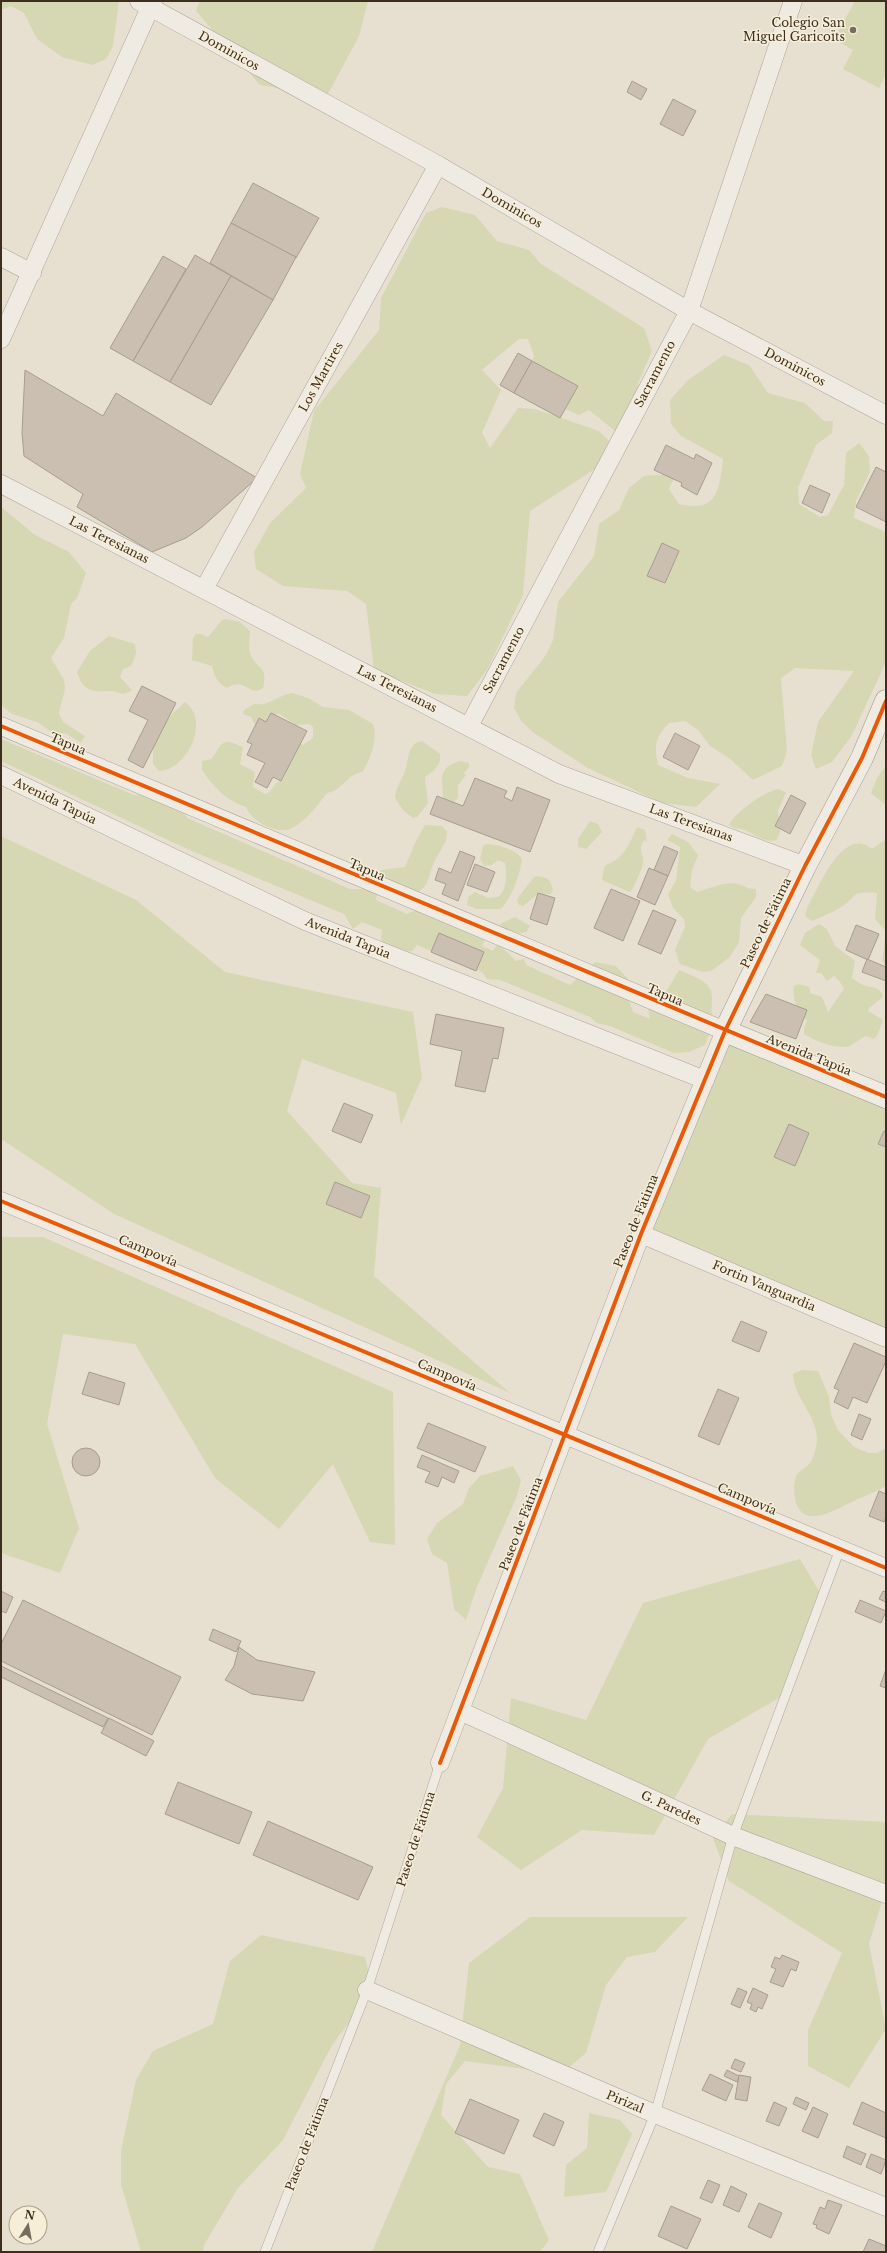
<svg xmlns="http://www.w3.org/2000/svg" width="887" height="2253" font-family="'Libre Baskerville',serif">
	<rect width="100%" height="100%" fill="#e7e0d1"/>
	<g fill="#d6d7b3">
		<polygon points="1,1 119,1 113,46 106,59 92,65 62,57 37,39 24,13 11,6 1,10"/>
		<polygon points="200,1 368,1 359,36 327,96 260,85 196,11"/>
		<polygon points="855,1 886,1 886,74 879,88 843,69 853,50 834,39"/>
		<polygon points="442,207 475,215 497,241 529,250 541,264 644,328 652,351 638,383 642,408 615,431 589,410 579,415 563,408 530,367 534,356 528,339 519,339 482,370 501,390 482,433 490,448 518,408 535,409 599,431 610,442 612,458 530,511 523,595 487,670 467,696 435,694 374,670 366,604 347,591 283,586 256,569 254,552 270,523 306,488 300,474 314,411 379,330 381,298 426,213"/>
		<path d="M724,355l25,10 19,28 37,10 19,18h9l-1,12 -16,12 -18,43 1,16 21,13 8,-2 16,-30 2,-32 13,-10 10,13 1,16 -14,29 -2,17 32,14v130l-35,75 -19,25 -16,7 -5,-14 7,-33 36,-51 -59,-3 -14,10 6,73 -5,15 -29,14 -24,-22 -19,-12 -12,-16 -13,-9 -16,2c-14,15 -15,22 -11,42l30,13 32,6 -24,23 -34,-4 -74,-35 -54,-35 -12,-11 -8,-14 2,-15 30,-38 7,-15 5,-38 36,-46 5,-32 20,-14 10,-22 15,-12 32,-2 -7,15 10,15c39,9 40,-14 44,-45l-42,-23 -10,-12 -1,-24 18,-20z"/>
		<polygon points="1,507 35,535 69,552 86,573 77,598 71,604 64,638 51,658 64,680 65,689 59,713 63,722 85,736 81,743 67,734 50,731 37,722 12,714 1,705"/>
		<path d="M226,619l14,3 10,9c0,6 -2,16 0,22 5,17 19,11 13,35 -14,10 -18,-12 -36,0 -9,-4 -13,-12 -15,-22l-20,-6 1,-22 3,-4h5l7,3 14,-17z"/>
		<path d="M109,636l26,8 1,9 -5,13 -8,3 -3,8 12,13c-12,8 -13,0 -24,1 -17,2 -26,-2 -31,-19l13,-21z"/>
		<path d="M292,693l16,5 15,9 26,3 24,14c5,13 -2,36 -11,48 -15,2 -20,19 -35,21 -9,12 -21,28 -35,35 -14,8 -41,-7 -46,-21 -20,-6 -33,-21 -44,-37v-9l9,-2c12,-15 9,-23 32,-12l-3,17 15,8 -2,15 12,7 4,-1 7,-10 8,-5 11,-37 8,4 10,-7v-11l-4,-3 -13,1 -18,-12 -11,10 -12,2 -4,-8 -8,-3 1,-4 10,-6c15,3 24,-9 38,-11z"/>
		<path d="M185,702c26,19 2,68 -26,69l-6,-7c-1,-33 10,-41 32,-62z"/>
		<path d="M1,739l133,56 40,-3 13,26 163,71c20,1 21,-2 31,-19l24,-3 10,-24 10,-18 17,1 5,6 -1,9 -12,21 -8,23 -18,17 -30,-12 -2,10 31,14 15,-7 63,32 -3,7 11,5 5,-8 18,18 8,-2 2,6 44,20 25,-23 21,4 12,13 -1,16 6,17 17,7 -3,-16 2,-8 17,-3 13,-22c13,6 33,11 33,27 0,10 -2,15 2,25l-9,23 -16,7 -15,1 -64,-27 -13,-3 -7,-6 -90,-37 -13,-1 -5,-7 -65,-27 -5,6c-12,2 -22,-3 -31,-11l1,-10 -20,-8 -9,7 -9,-15 -157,-65 -186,-88z"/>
		<path d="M422,741l18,13c2,11 -7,18 -15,23l3,26 -11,14 -4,1 -10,-8 -8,-12c1,-11 6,-17 10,-27 4,-11 2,-28 17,-30z"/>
		<path d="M460,761l9,2v4l-5,6 2,2 -8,10v13l-9,9 -6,-4c1,-22 -9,-34 17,-42z"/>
		<polygon points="886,765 886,805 871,793 877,778"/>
		<path d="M778,789l8,3 -8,19 2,21 -3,8c-12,3 -20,-4 -30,-9 -6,-3 -12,-1 -18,-6 6,-13 35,-33 49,-36z"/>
		<polygon points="590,821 598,824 602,832 586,849 578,847 578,839"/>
		<path d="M637,827l8,3 2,12 -2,-2c-9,8 0,15 -2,24 -3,9 -7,18 -11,26l-3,2 -27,-12 2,-12 2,-3c19,-7 23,-21 31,-38z"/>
		<path d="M672,834l16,8 10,13 -6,15 -2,17 7,5c11,-3 29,-11 41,-8 8,2 8,5 18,5v8l-15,21 -2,24 -9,15 -19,14 -8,1 -23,-8 -5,-14 10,-23 -1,-8 -11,-11 -5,-14 8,-13 4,-34 -13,-7z"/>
		<polygon points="1,836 136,900 225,972 413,1012 422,1078 401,1125 396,1093 302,1059 287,1111 352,1183 381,1188 374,1276 510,1393 114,1214 1,1139"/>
		<path d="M886,839v127l-4,-5 4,-30 -11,-12 2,-26c-29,-2 -17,2 -36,14 -9,6 -20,10 -29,14l-7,-5 2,-8c12,-21 36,-83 65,-59z"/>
		<path d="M487,844c11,1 29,5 35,15 -3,19 -9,35 -21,50h-25l-9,-4 1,-8 7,-5 13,6 10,-1c9,-7 9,-23 7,-34l-7,-3 -6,5 -8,1 -4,-7 3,-13z"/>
		<path d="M538,876c11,2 13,4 15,15l-3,3 -13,1 -14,11 -4,-1 -2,-4 1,-3 16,-21z"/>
		<polygon points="515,917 530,926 526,932 510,935 500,924"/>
		<path d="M819,924l8,5 8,17 20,15 -3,17c3,2 7,5 11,7 8,3 18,1 20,12l-14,11 -1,3 15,9 -6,16 -4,3 -7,-3c-6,2 -14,10 -19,11 -14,1 -32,-6 -43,-13v-7l3,-6c-10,-10 -15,-21 -13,-35 5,-3 11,-1 16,2v5l12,4 6,15 16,-23 -4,-7 -6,-6 -7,5 -6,-8h-5l4,-13 -20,-15 5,-12z"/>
		<polygon points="725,1031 886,1095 886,1338 641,1234"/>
		<polygon points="1,1237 43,1237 393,1392 395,1545 370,1542 333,1464 279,1529 215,1478 135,1344 63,1334 47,1424 79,1528 60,1573 1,1553"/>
		<path d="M802,1370l16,1 11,26 2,17 6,15 17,18 15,6h8l9,-5v38c-10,6 -20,9 -30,14 -17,7 -50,31 -60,3 -2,-8 -3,-19 0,-26 2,-6 9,-8 13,-13 5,-5 8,-19 8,-26 -1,-24 -23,-40 -24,-64z"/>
		<polygon points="513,1466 521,1480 517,1496 476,1589 466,1620 454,1609 447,1563 432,1554 427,1539 437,1523 463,1504 469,1488 480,1476"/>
		<polygon points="800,1559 823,1598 789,1692 708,1739 654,1835 582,1830 521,1870 477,1837 503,1788 511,1698 586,1720 643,1603"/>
		<polygon points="732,1814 886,1822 886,1888 869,1944 886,2029 849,2088 808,2066 808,2030 842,1953 729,1881 713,1838"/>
		<polygon points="530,1917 688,1917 655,1952 627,1957 606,1985 586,2053 561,2074 465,2061 446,2084 441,2115 488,2167 520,2174 549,2240 540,2252 372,2252 460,2045 469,1963"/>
		<polygon points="261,1935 365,1957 373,1991 332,2045 283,2140 238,2188 204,2245 203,2252 141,2252 121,2184 121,2151 136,2080 153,2051 213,2024 230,1961"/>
		<polygon points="589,2113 620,2120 632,2134 606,2192 564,2197 566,2165 587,2148"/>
	</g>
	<g fill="#cbbfb2" stroke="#a89c90">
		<polygon points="632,81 647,89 641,100 627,92"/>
		<polygon points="673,99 696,111 683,136 660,124"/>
		<polygon points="253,183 319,218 296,258 231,223"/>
		<polygon points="231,223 296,257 273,300 210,263"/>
		<polygon points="195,255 231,276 170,382 133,361"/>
		<polygon points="163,256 186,269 133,361 110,348"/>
		<polygon points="231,276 273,300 211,405 170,382"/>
		<polygon points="518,353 532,361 514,393 500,385"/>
		<polygon points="532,361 578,386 560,418 514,393"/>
		<polygon points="25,370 103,416 116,393 257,478 202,527 186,538 152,552 77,507 83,494 24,456 22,433"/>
		<polygon points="666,445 694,459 696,454 712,463 697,495 681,486 682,483 654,470"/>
		<polygon points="876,467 886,472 886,522 856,507"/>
		<polygon points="810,485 830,494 822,513 802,503"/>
		<polygon points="662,543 679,551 665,583 647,576"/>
		<polygon points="142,686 176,703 143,768 128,760 148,720 129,711"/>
		<polygon points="271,713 307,731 281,781 273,777 267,788 255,782 265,763 247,755 252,744 247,742 259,718 266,722"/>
		<polygon points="675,733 700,746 688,770 663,757"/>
		<polygon points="475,778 507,791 504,797 512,801 517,787 550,800 530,852 430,814 437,796 463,806"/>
		<polygon points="791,795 806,803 790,834 775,826"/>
		<polygon points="664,846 678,852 668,876 654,870"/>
		<polygon points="460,851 475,857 458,901 442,894 446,884 435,880 439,868 451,873"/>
		<polygon points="475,864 495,872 487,892 467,885"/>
		<polygon points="649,868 668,876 655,905 637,897"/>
		<polygon points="611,889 640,901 623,941 594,928"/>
		<polygon points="538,893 555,898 547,925 530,919"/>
		<polygon points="653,910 676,920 661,954 638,944"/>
		<polygon points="856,925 879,934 868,960 846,950"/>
		<polygon points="439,933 484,952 476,971 431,952"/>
		<polygon points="867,959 886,967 886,981 862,972"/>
		<polygon points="766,994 807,1010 796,1039 750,1022"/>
		<polygon points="436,1014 504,1028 498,1059 493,1058 485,1092 455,1086 462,1051 430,1044"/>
		<polygon points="344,1103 373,1115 361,1143 332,1131"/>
		<polygon points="789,1124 809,1133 795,1166 774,1157"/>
		<polygon points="884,1131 886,1132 886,1147 878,1144"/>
		<polygon points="335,1182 370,1196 361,1218 326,1204"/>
		<polygon points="741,1321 767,1332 759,1352 732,1341"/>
		<polygon points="854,1343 886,1357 886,1361 867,1403 853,1397 848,1409 834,1402 839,1390 834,1388"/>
		<polygon points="89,1372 125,1383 119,1405 82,1394"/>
		<polygon points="718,1389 739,1398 719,1445 698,1436"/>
		<polygon points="859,1414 871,1419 862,1440 851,1435"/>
		<polygon points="428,1423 486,1447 475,1472 417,1448"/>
		<circle cx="86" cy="1462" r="14"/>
		<polygon points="422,1455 459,1471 454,1483 442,1477 438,1487 425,1482 430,1472 417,1467"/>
		<polygon points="879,1491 886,1494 886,1517 884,1522 869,1516"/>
		<polygon points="1,1591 13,1597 6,1613 1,1611"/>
		<polygon points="883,1591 886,1592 886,1602 879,1599"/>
		<polygon points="23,1600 181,1677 152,1735 1,1661 1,1644"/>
		<polygon points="860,1600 886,1611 881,1623 855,1612"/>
		<polygon points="213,1629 241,1641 236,1652 209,1640"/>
		<polygon points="239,1647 257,1660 315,1672 303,1701 252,1694 225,1680 234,1666"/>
		<polygon points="1,1666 108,1718 103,1727 1,1677"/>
		<polygon points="886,1669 886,1688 880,1686"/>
		<polygon points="109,1718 154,1741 146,1756 101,1733"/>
		<polygon points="178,1782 252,1812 239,1844 165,1814"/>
		<polygon points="268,1821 373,1867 358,1900 253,1855"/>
		<polygon points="782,1955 799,1962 796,1971 791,1969 783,1987 770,1982 776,1969 771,1967 775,1957 780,1959"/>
		<polygon points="738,1988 747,1992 740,2008 731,2004"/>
		<polygon points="753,1988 768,1995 762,2009 758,2007 756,2012 750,2009 752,2004 747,2002"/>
		<polygon points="735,2059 745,2063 741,2072 731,2068"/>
		<polygon points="727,2070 739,2076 737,2082 724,2076"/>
		<polygon points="710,2074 733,2085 726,2101 702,2090"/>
		<polygon points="739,2075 751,2077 747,2101 735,2099"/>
		<polygon points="796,2097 809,2103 806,2110 793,2104"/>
		<polygon points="470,2099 519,2120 504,2154 455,2133"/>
		<polygon points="774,2102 787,2108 779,2126 766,2121"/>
		<polygon points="862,2102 886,2113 886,2138 853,2124"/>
		<polygon points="813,2107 828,2114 818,2138 802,2131"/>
		<polygon points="544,2113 564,2122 554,2146 533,2136"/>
		<polygon points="847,2146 866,2154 861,2165 843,2157"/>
		<polygon points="871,2154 886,2160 881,2174 866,2167"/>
		<polygon points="708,2180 720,2185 712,2203 700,2198"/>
		<polygon points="731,2186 747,2194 739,2212 723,2205"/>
		<polygon points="828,2200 842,2205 829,2234 816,2228 817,2225 813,2224 820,2207 825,2209"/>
		<polygon points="759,2203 782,2213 771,2238 748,2227"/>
		<polygon points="671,2206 701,2219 687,2249 658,2236"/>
		<polygon points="869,2239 886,2246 886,2252 863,2252"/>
	</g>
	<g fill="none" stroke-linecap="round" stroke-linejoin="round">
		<defs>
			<g id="lane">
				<polyline points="265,2252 367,1990 440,1763"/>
				<polyline points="598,2252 655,2114 733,1836 840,1549"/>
			</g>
			<g id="street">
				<polyline points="139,1 438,165 689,311 886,415"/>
				<polyline points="1,257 32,273"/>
				<polyline points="1,339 153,1"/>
				<polyline points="1,484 559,774 805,866"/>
				<polyline points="204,589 438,165"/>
				<polyline points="1,726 725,1031 641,1234 440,1763"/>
				<polyline points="469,726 689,311 793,1"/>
				<polyline points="1,775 305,921 705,1080"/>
				<polyline points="1,1201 886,1568"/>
				<polyline points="641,1234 886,1338"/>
				<polyline points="460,1711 733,1836 886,1894"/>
				<polyline points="367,1990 655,2114 886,2207"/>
			</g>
			<polyline id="secondary" points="886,701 862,758 805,866 725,1031 886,1097"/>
		</defs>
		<use href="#lane" stroke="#ada599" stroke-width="10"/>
		<use href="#street" stroke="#ada599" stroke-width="19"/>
		<use href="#secondary" stroke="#9c958a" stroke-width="23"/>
		<use href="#lane" stroke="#efebe3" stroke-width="9"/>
		<use href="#street" stroke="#efebe3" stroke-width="18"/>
		<use href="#secondary" stroke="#efebe3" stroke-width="22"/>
		<defs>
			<g id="cycleway">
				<polyline points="1,726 886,1097"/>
				<polyline points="1,1201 886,1568"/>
				<polyline points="440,1763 641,1234 725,1031 805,866 862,758 886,701"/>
			</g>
		</defs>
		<use href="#cycleway" stroke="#f7eed8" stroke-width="6"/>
		<use href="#cycleway" stroke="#e8590c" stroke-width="4"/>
	</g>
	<circle fill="#786c5e" stroke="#f7eed8" stroke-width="1.5" cx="853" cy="30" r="4"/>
	<g text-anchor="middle" stroke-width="3" stroke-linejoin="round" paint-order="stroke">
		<g font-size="12" fill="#3d2e20" stroke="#f7eed8" text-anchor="end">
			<text x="845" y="27">Colegio San<tspan x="845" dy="14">Miguel Garicoïts</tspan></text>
		</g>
		<g font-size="12" fill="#3d2e20" stroke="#f7eed8">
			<text transform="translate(229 51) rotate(29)" y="4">Dominicos</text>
			<text transform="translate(512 208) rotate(30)" y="4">Dominicos</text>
			<text transform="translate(795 367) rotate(28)" y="4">Dominicos</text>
			<text transform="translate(655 374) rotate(-62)" y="4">Sacramento</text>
			<text transform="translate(321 377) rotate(-61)" y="4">Los Martires</text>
			<text transform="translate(109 540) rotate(27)" y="4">Las Teresianas</text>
			<text transform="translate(504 660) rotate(-62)" y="4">Sacramento</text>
			<text transform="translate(397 689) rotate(27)" y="4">Las Teresianas</text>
			<text transform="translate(68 744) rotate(23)" y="4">Tapua</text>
			<text transform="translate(55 801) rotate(26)" y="4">Avenida Tapúa</text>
			<text transform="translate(691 823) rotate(20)" y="4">Las Teresianas</text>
			<text transform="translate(367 870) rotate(23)" y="4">Tapua</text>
			<text transform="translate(766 923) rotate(-64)" y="4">Paseo de Fátima</text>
			<text transform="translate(348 938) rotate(22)" y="4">Avenida Tapúa</text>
			<text transform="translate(665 995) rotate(23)" y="4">Tapua</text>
			<text transform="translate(809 1055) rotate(22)" y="4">Avenida Tapúa</text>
			<text transform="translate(636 1221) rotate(-68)" y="4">Paseo de Fátima</text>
			<text transform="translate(148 1251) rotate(23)" y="4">Campovía</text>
			<text transform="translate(764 1286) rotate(23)" y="4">Fortin Vanguardia</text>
			<text transform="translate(447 1375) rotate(23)" y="4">Campovía</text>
			<text transform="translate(747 1499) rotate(23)" y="4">Campovía</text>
			<text transform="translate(521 1524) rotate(-69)" y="4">Paseo de Fátima</text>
			<text transform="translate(671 1808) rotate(25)" y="4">G. Paredes</text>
			<text transform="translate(416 1839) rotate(-72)" y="4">Paseo de Fátima</text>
			<text transform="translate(625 2102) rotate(23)" y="4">Pirizal</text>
			<text transform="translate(307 2144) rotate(-69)" y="4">Paseo de Fátima</text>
		</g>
	</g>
	<rect width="887" height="2253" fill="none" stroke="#3d2e20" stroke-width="4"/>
	<g transform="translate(28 2225) rotate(11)"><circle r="19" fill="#f7eed8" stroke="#ada18e"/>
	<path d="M0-3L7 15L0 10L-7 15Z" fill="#786c5e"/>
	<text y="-6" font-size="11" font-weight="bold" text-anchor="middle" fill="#3d2e20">N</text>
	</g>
</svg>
